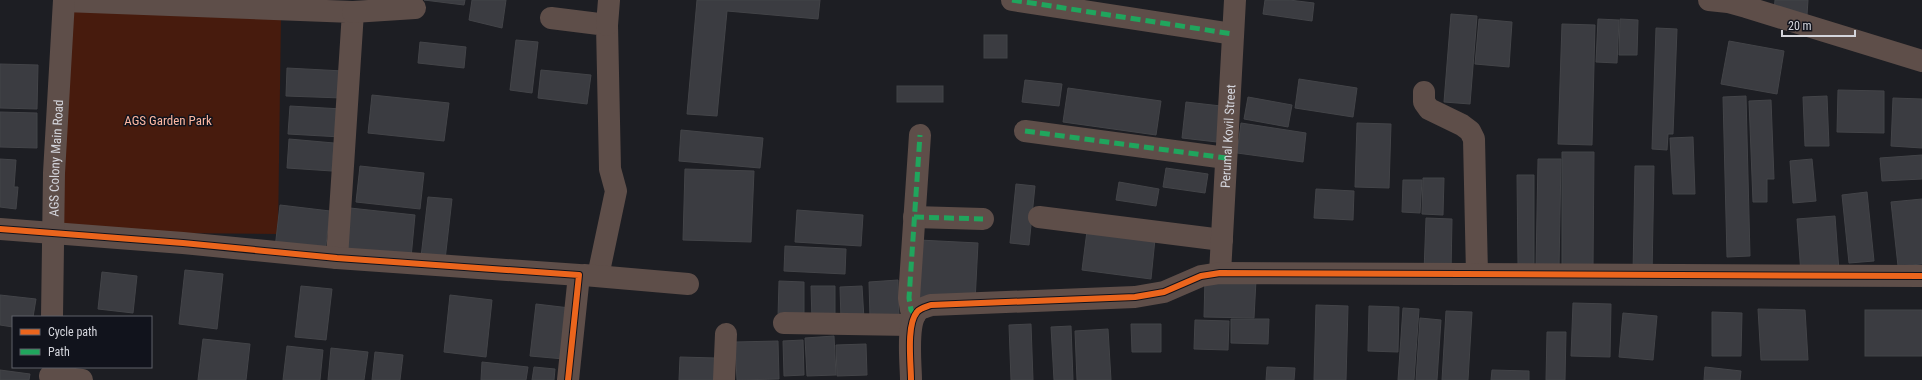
<svg xmlns="http://www.w3.org/2000/svg" width="1922" height="380" font-family="'Roboto Condensed',sans-serif">
	<rect width="100%" height="100%" fill="#1d1e23"/>
	<polygon fill="#471b0d" points="65,3 281,14 278,234 55,232"/>
	<g fill="#3b3c41" stroke="#434448">
		<polygon points="424,0 465,0 464,5"/>
		<polygon points="472,0 506,0 502,28 469,20"/>
		<polygon points="697,0 820,0 818,19 727,11 717,116 687,114"/>
		<polygon points="1265,0 1289,0 1314,3 1312,21 1263,14"/>
		<polygon points="1775,0 1808,0 1807,15 1774,11"/>
		<polygon points="1451,14 1477,16 1470,104 1444,102"/>
		<polygon points="1479,19 1512,22 1509,67 1475,64"/>
		<polygon points="1598,19 1619,20 1617,63 1596,62"/>
		<polygon points="1620,19 1638,20 1637,55 1619,55"/>
		<polygon points="1562,24 1595,25 1592,145 1558,144"/>
		<polygon points="1656,28 1677,29 1673,134 1668,134 1667,150 1652,149"/>
		<rect x="984" y="35" width="23" height="23"/>
		<polygon points="516,40 538,42 532,93 510,90"/>
		<polygon points="1729,41 1784,51 1777,94 1721,84"/>
		<polygon points="420,42 466,47 464,68 418,63"/>
		<polygon points="0,64 38,65 37,109 0,108"/>
		<polygon points="287,68 343,71 342,98 286,96"/>
		<polygon points="541,70 591,75 587,104 538,98"/>
		<polygon points="1299,79 1357,88 1353,117 1295,108"/>
		<polygon points="1025,80 1062,84 1059,106 1022,102"/>
		<rect x="897" y="86" width="46" height="16"/>
		<polygon points="1068,88 1161,101 1156,135 1063,122"/>
		<polygon points="1838,90 1884,91 1884,133 1837,132"/>
		<polygon points="372,95 449,103 444,141 368,133"/>
		<polygon points="1746,96 1750,256 1727,257 1723,97"/>
		<polygon points="1827,96 1829,146 1805,146 1803,97"/>
		<polygon points="1248,97 1292,105 1288,127 1244,119"/>
		<polygon points="1893,98 1922,99 1922,148 1891,146"/>
		<polygon points="1771,100 1774,179 1767,179 1767,202 1753,202 1749,101"/>
		<polygon points="1186,102 1221,106 1217,142 1182,138"/>
		<polygon points="290,106 342,109 341,137 288,134"/>
		<polygon points="0,112 37,113 37,148 0,147"/>
		<polygon points="1241,123 1306,133 1303,162 1237,153"/>
		<polygon points="1357,123 1391,124 1389,188 1355,187"/>
		<polygon points="681,130 763,138 760,168 679,161"/>
		<polygon points="1693,137 1695,194 1673,194 1670,138"/>
		<polygon points="289,139 334,143 332,171 287,168"/>
		<polygon points="1562,152 1594,152 1593,269 1562,269"/>
		<polygon points="1922,155 1922,179 1882,181 1880,158"/>
		<polygon points="0,159 16,160 14,187 18,187 16,209 0,207"/>
		<polygon points="1538,159 1561,159 1559,269 1536,268"/>
		<polygon points="1812,159 1816,201 1793,203 1790,161"/>
		<polygon points="360,166 424,173 420,209 356,202"/>
		<polygon points="1635,166 1654,166 1652,275 1633,274"/>
		<polygon points="1166,168 1208,174 1205,193 1163,187"/>
		<polygon points="685,169 754,171 751,242 683,240"/>
		<polygon points="1517,175 1534,175 1534,267 1518,266"/>
		<polygon points="1423,178 1444,178 1443,215 1422,214"/>
		<polygon points="1403,180 1422,180 1420,213 1402,212"/>
		<polygon points="1119,182 1159,189 1156,206 1116,200"/>
		<polygon points="1016,184 1035,186 1029,245 1010,243"/>
		<polygon points="1316,189 1354,191 1353,220 1314,218"/>
		<polygon points="1867,192 1874,261 1849,263 1842,195"/>
		<polygon points="428,197 452,199 445,260 421,257"/>
		<polygon points="1922,199 1922,264 1898,266 1891,202"/>
		<polygon points="280,205 330,211 325,253 275,248"/>
		<polygon points="350,208 415,215 411,258 345,251"/>
		<polygon points="797,210 863,215 861,246 795,242"/>
		<polygon points="1835,216 1839,271 1801,274 1797,219"/>
		<polygon points="1426,218 1452,219 1451,273 1424,272"/>
		<polygon points="1087,231 1155,239 1151,279 1082,270"/>
		<polygon points="919,240 978,243 975,302 916,298"/>
		<polygon points="785,246 846,249 845,274 784,271"/>
		<polygon points="185,270 223,274 217,329 179,324"/>
		<polygon points="102,272 137,276 133,313 98,309"/>
		<polygon points="1205,278 1256,280 1254,318 1204,317"/>
		<polygon points="898,280 899,317 870,318 869,282"/>
		<polygon points="779,281 804,282 804,317 778,317"/>
		<polygon points="301,286 332,289 326,340 295,337"/>
		<polygon points="811,286 835,286 835,320 812,321"/>
		<polygon points="862,286 864,319 841,320 840,287"/>
		<polygon points="0,295 36,299 33,317 13,317 13,327 0,325"/>
		<polygon points="450,295 492,300 486,357 444,352"/>
		<polygon points="1573,303 1611,304 1610,357 1571,356"/>
		<polygon points="536,304 570,308 564,359 530,356"/>
		<polygon points="1316,305 1348,306 1346,380 1314,380"/>
		<polygon points="1369,306 1399,307 1398,352 1368,351"/>
		<polygon points="1403,308 1419,309 1414,380 1398,380"/>
		<polygon points="1758,309 1805,310 1808,360 1761,360"/>
		<rect x="1865" y="310" width="57" height="46"/>
		<polygon points="1446,311 1472,312 1468,380 1442,380"/>
		<polygon points="1712,312 1742,313 1741,356 1712,356"/>
		<polygon points="1623,313 1657,316 1653,360 1619,357"/>
		<polygon points="1420,318 1441,320 1437,380 1416,380"/>
		<polygon points="1231,319 1269,319 1268,344 1231,343"/>
		<polygon points="1195,320 1229,321 1228,350 1194,349"/>
		<polygon points="1031,324 1033,380 1011,380 1009,325"/>
		<polygon points="1131,324 1161,324 1161,352 1132,352"/>
		<polygon points="1071,326 1073,380 1054,380 1051,327"/>
		<polygon points="1108,329 1111,380 1077,380 1075,331"/>
		<polygon points="1547,332 1566,332 1565,380 1546,380"/>
		<polygon points="834,336 836,375 807,376 805,338"/>
		<polygon points="203,339 250,344 246,380 198,380"/>
		<polygon points="803,340 804,375 784,376 783,341"/>
		<polygon points="778,341 779,379 737,380 735,342"/>
		<polygon points="866,344 867,375 837,376 836,345"/>
		<polygon points="287,346 323,350 320,380 283,380"/>
		<polygon points="331,348 368,352 364,380 328,380"/>
		<polygon points="375,352 403,355 400,380 372,380"/>
		<polygon points="680,357 716,358 715,380 679,380"/>
		<polygon points="482,362 528,367 526,380 481,380"/>
		<polygon points="534,367 555,369 554,380 532,380"/>
		<polygon points="1267,367 1295,368 1294,380 1266,380"/>
		<polygon points="1705,367 1741,371 1740,380 1704,380"/>
		<polygon points="0,370 30,374 29,380 0,380"/>
		<polygon points="1492,370 1529,371 1529,380 1491,380"/>
	</g>
	<g fill="none" stroke-linecap="round" stroke-linejoin="round">
		<g stroke="#5e4e49" stroke-width="22">
			<polyline points="1012,0 1233,34"/>
			<polyline points="1709,0 1728,2 1746,7 1922,61"/>
			<polyline points="64,1 353,12 337,258"/>
			<polyline points="353,12 415,8"/>
			<polyline points="551,18 607,25 610,169 616,191 598,276"/>
			<polyline points="607,25 609,0"/>
			<polyline points="1424,92 1424,102 1429,109 1462,125 1470,131 1474,139 1477,274"/>
			<polyline points="1025,131 1226,158"/>
			<polyline points="914,217 983,219"/>
			<polyline points="1039,217 1222,240"/>
			<polyline points="0,229 183,243 337,258 579,275 568,380"/>
			<path id="s1" d="M1220,273l15,-273"/>
			<polyline points="584,275 688,284"/>
			<polyline points="915,315 911,310 909,298 920,135"/>
			<path id="s2" d="M52,317l2,-144 10,-173"/>
			<polyline points="784,323 911,325"/>
			<polyline points="50,376 82,380"/>
			<polyline points="724,380 726,334"/>
			<path d="M911,380c0,-16 -5,-55 6,-68 3,-4 9,-5 14,-7l204,-8 29,-5 37,-16 19,-3 702,3"/>
		</g>
		<g stroke="#20a55d" stroke-width="5" stroke-dasharray="10 5" stroke-linecap="butt">
			<polyline points="1012,0 1233,34"/>
			<polyline points="1025,131 1226,158"/>
			<polyline points="914,217 983,219"/>
			<polyline points="915,315 911,310 909,298 920,135"/>
		</g>
		<defs>
			<g id="cycleway">
				<polyline points="0,229 183,243 337,258 579,275 568,380"/>
				<path d="M911,380c0,-16 -5,-55 6,-68 3,-4 9,-5 14,-7l204,-8 29,-5 37,-16 19,-3 702,3"/>
			</g>
		</defs>
		<use href="#cycleway" stroke="#11131c" stroke-width="8"/>
		<use href="#cycleway" stroke="#eb651d" stroke-width="6"/>
	</g>
	<g text-anchor="middle" stroke-width="3" stroke-linejoin="round" paint-order="stroke">
		<g font-size="13" fill="#fcb7a1" stroke="#11131c">
			<text x="168" y="125">AGS Garden Park</text>
		</g>
		<g font-size="13" fill="#d4d5dc" stroke="#11131c">
			<text dy="5" stroke="none"><textPath href="#s1" startOffset="137">Perumal Kovil Street</textPath></text>
			<text dy="5" stroke="none"><textPath href="#s2" startOffset="159">AGS Colony Main Road</textPath></text>
		</g>
	</g>
	<rect x="12" y="316" width="140" height="52" fill="#11131c" stroke="#5f6169"/>
	<rect x="20" y="329" width="20" height="6" fill="#eb651d" stroke="#5f6169"/>
	<text x="48" y="336" font-size="12" fill="#d4d5dc">Cycle path</text>
	<rect x="20" y="349" width="20" height="6" fill="#20a55d" stroke="#5f6169"/>
	<text x="48" y="356" font-size="12" fill="#d4d5dc">Path</text>
	<path d="M1782 30v6h73v-6" fill="none" stroke="#d4d5dc" stroke-width="2"/>
	<text x="1788" y="30" font-size="12" fill="#d4d5dc" stroke="#11131c" stroke-width="3" paint-order="stroke">20 m</text>
</svg>
